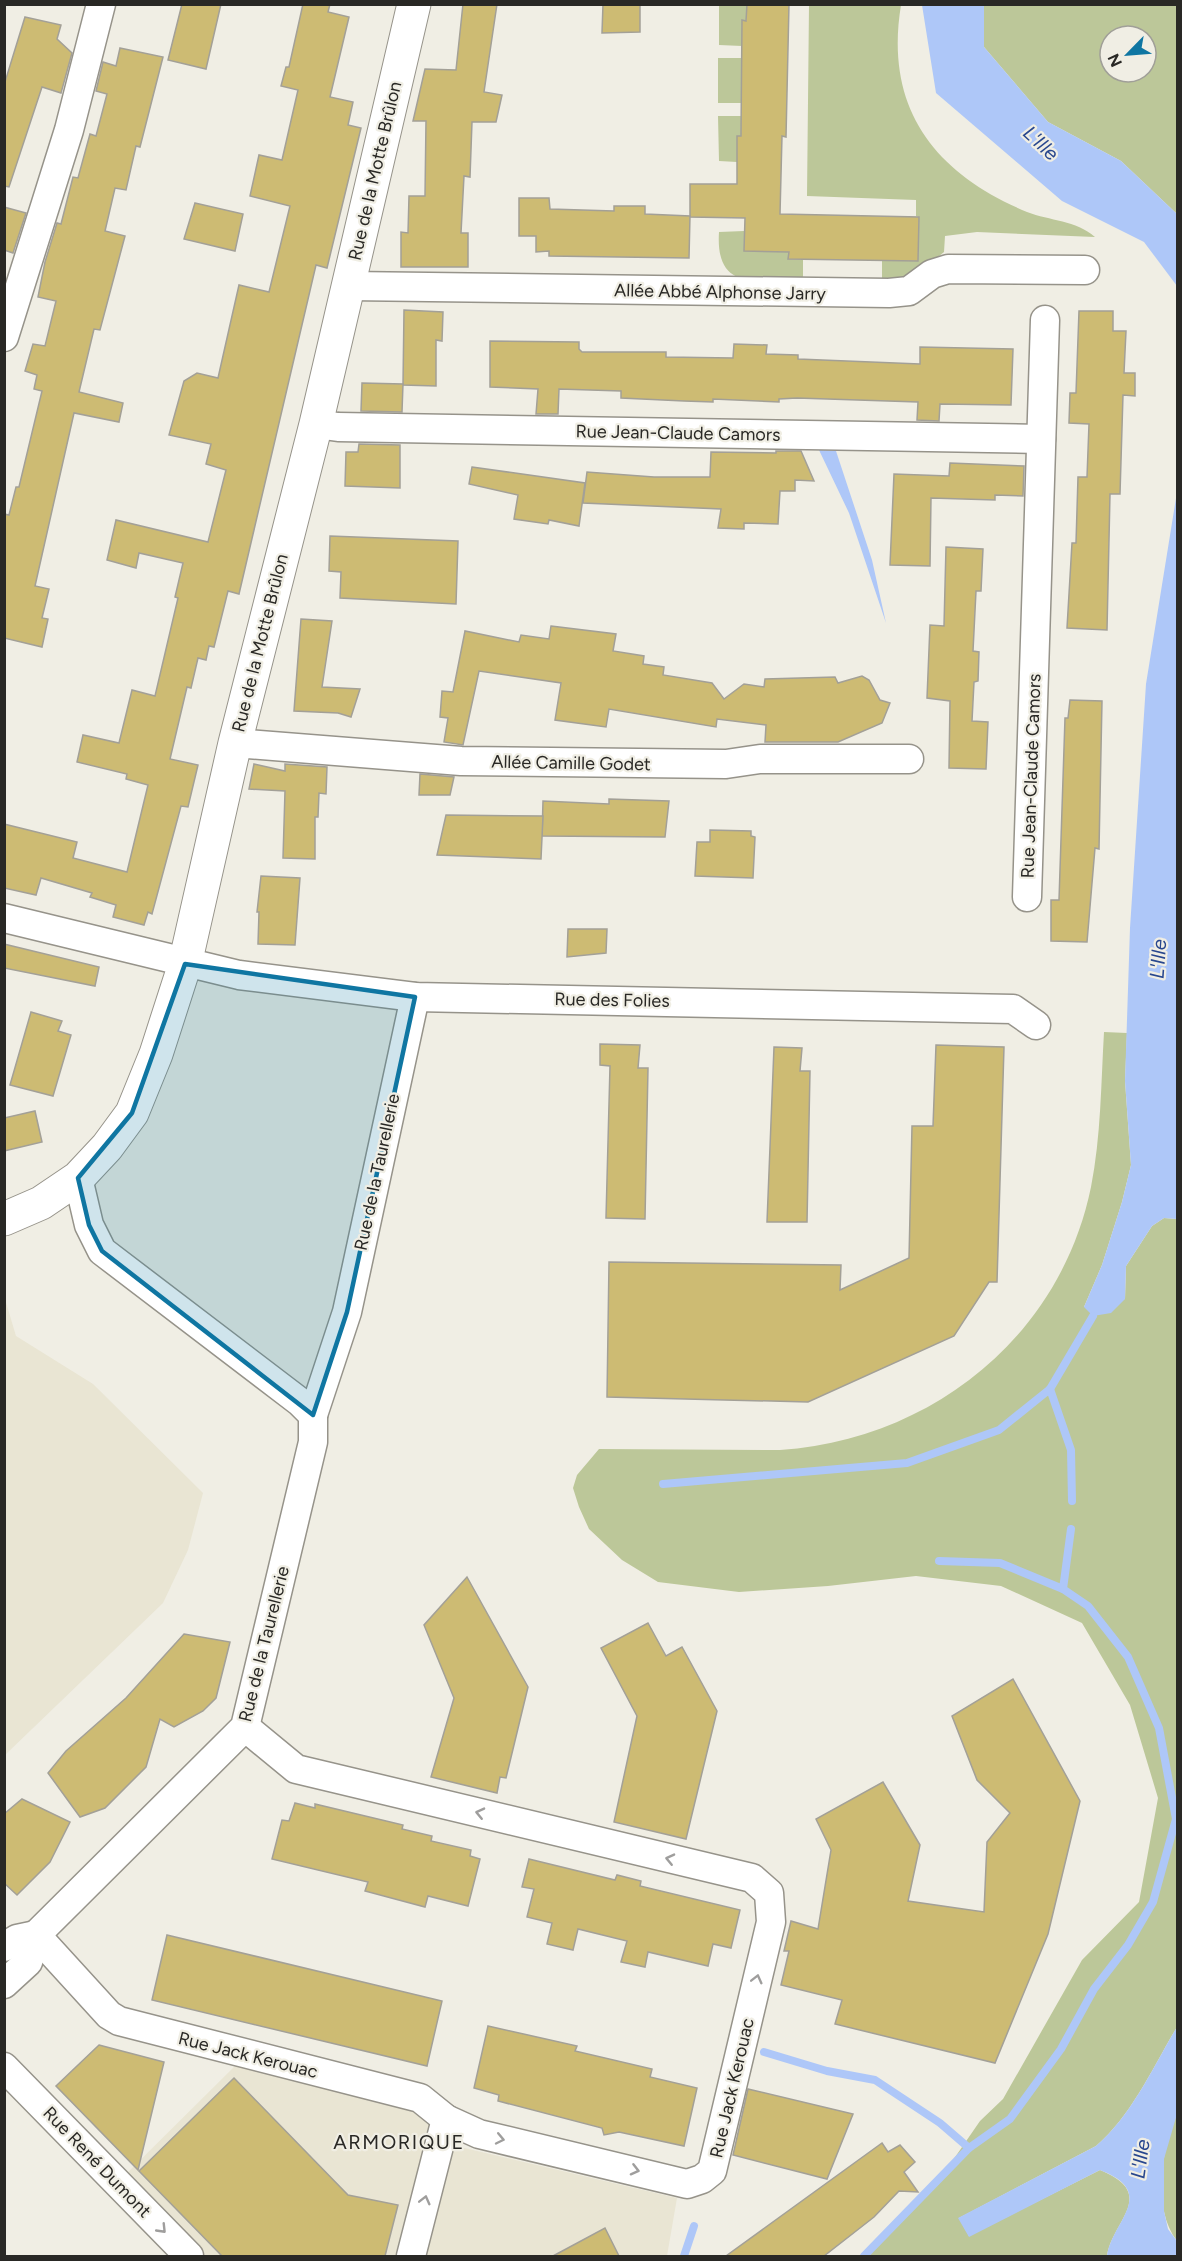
<svg xmlns="http://www.w3.org/2000/svg" width="1182" height="2261" font-family="Figtree,sans-serif">
	<rect width="100%" height="100%" fill="#f0eee4"/>
	<g fill="#e9e5d3">
		<polygon points="5,1299 16,1336 93,1384 203,1493 188,1550 163,1603 5,1755"/>
		<polygon points="236,2065 417,2110 456,2146 677,2198 667,2256 173,2256 111,2189"/>
	</g>
	<g fill="#bcc799" fill-rule="evenodd">
		<polygon points="719,5 747,5 746,21 743,20 742,46 719,45"/>
		<path d="M809,5h92c-17,103 33,168 126,207 23,9 49,8 68,25l-118,-5 -32,4 -1,16 -33,27 -29,1v-19h36l1,-44 -3,-1v-16l-109,-4z"/>
		<path d="M984,5h193v209l-56,-53 -73,-39 -64,-75zM1110,36h36v36h-36z"/>
		<rect x="718" y="58" width="24" height="45"/>
		<polygon points="718,116 741,116 741,136 737,136 737,162 719,161"/>
		<path d="M744,231l1,20 44,1v7l14,1v21c-44,-1 -88,12 -84,-49z"/>
		<path d="M1104,1032l23,1 -2,48 6,84 -9,37 -20,63 -18,42 41,-8 1,-33 26,-40 12,-8 13,1v808c-24,40 -45,88 -81,119l-137,72 10,18 131,-66c59,24 12,51 7,86h-245l78,-77 40,-58 23,-22 79,-139 57,-58 19,-104 -28,-93 -48,-82 -81,-37 -85,-10 -88,10 -89,6 -81,-10 -36,-22 -33,-31 -10,-22 -6,-19 4,-13 22,-26 181,1c150,-10 280,-112 311,-263 10,-50 10,-104 13,-155z"/>
		<path d="M1177,2114v127c-25,-32 -16,-92 0,-127z"/>
	</g>
	<g fill="#aec7f8">
		<polygon points="922,5 984,5 984,47 1048,122 1121,161 1177,214 1177,286 1144,242 1062,201 936,93"/>
		<polygon points="819,450 836,451 872,560 886,623 849,513"/>
		<polygon points="1177,492 1177,1219 1164,1218 1152,1226 1126,1266 1125,1299 1111,1313 1093,1316 1084,1307 1102,1265 1122,1202 1131,1165 1125,1081 1130,928 1146,684"/>
		<path d="M1177,2027v87l-13,45v52l4,18 9,12v15h-70c5,-35 52,-63 -7,-86l-131,67 -11,-19 138,-72c36,-31 57,-79 81,-119z"/>
	</g>
	<g fill="none" stroke-linecap="round" stroke-linejoin="round">
		<g stroke="#aec7f8" stroke-width="8">
			<polyline points="1050,1389 1071,1450 1072,1501"/>
			<polyline points="663,1484 907,1463 999,1430 1050,1389 1093,1316"/>
			<polyline points="939,1561 1000,1563 1063,1589"/>
			<polyline points="764,2052 827,2071 875,2080 940,2123 969,2148 864,2256"/>
			<polyline points="969,2148 1010,2119 1061,2049 1094,1989 1128,1945 1153,1902 1176,1819 1159,1728 1128,1657 1088,1606 1063,1589 1071,1529"/>
			<polyline points="684,2256 694,2226"/>
		</g>
	</g>
	<g fill="#cdbb73" stroke="#a3a097" stroke-width="1.5">
		<polygon points="182,4 221,4 206,69 168,60"/>
		<polygon points="303,4 330,4 328,12 349,17 330,97 353,102 348,125 361,128 327,268 316,265 239,594 228,591 214,647 209,646 206,660 198,658 191,688 187,687 170,759 198,765 188,807 181,806 152,914 148,912 144,925 113,917 116,905 90,897 92,893 41,878 36,895 4,888 4,824 77,842 73,858 127,872 148,785 126,779 127,774 77,762 83,735 119,743 132,690 155,696 178,598 175,597 183,563 139,553 136,568 107,560 116,520 208,542 226,470 206,464 211,444 169,435 184,381 197,373 218,378 239,285 269,292 290,206 250,196 259,155 282,160 298,90 281,86 286,67 289,67"/>
		<polygon points="463,4 497,4 484,92 502,95 496,122 472,122 470,177 464,176 461,233 468,233 468,267 401,267 401,232 408,233 409,196 425,196 426,121 413,121 425,69 456,70"/>
		<polygon points="603,4 640,4 640,32 602,33"/>
		<polygon points="747,4 789,4 786,137 782,136 780,214 919,217 918,261 788,259 789,252 744,251 745,218 690,217 690,184 737,184 737,136 741,136 742,20 746,21"/>
		<polygon points="25,17 61,25 57,39 72,53 61,93 42,87 9,187 4,186 4,85"/>
		<polygon points="120,48 163,57 140,147 136,146 126,190 115,188 105,231 125,236 100,330 94,329 79,392 123,403 119,422 74,413 35,586 49,589 42,618 48,619 42,647 4,638 4,514 9,515 16,487 19,487 42,391 34,389 37,375 25,371 33,344 45,346 56,301 38,297 45,262 57,223 61,224 73,177 78,178 90,134 96,136 107,94 96,91 103,62 116,66"/>
		<polygon points="519,198 549,198 550,209 614,211 614,206 645,206 645,214 690,216 689,258 549,256 549,251 536,252 536,236 519,236"/>
		<polygon points="195,203 243,214 235,251 184,239"/>
		<polygon points="4,207 26,213 13,253 4,250"/>
		<polygon points="404,310 443,312 442,341 436,340 436,386 403,385"/>
		<polygon points="1079,311 1113,311 1113,331 1126,331 1124,373 1135,373 1135,396 1123,395 1120,494 1110,494 1107,630 1067,628 1072,543 1076,543 1078,477 1087,477 1089,424 1069,423 1070,393 1076,393"/>
		<polygon points="490,341 579,342 579,349 582,352 666,352 666,357 733,358 734,344 767,345 766,354 798,355 798,359 920,364 920,347 1013,349 1011,405 940,404 939,421 917,420 918,402 797,398 779,399 779,402 713,399 713,402 684,401 621,398 621,391 559,389 558,414 536,414 538,389 490,387"/>
		<polygon points="362,383 403,384 402,412 361,411"/>
		<polygon points="359,444 400,445 400,488 345,486 346,452 358,452"/>
		<polygon points="776,451 801,451 814,481 795,480 795,491 780,491 778,524 744,523 744,529 718,528 721,509 583,503 587,472 654,477 710,477 711,452 776,453"/>
		<polygon points="950,463 1024,466 1023,496 995,495 995,500 931,498 930,566 890,565 894,474 949,476"/>
		<polygon points="472,467 585,483 579,526 549,520 548,524 514,519 518,495 469,484"/>
		<polygon points="330,536 458,541 456,604 340,598 341,572 329,571"/>
		<polygon points="946,547 983,549 981,591 976,591 973,651 979,652 978,681 974,682 972,721 988,722 986,769 949,768 950,701 927,698 930,625 944,626"/>
		<polygon points="301,619 332,621 322,687 360,689 351,717 338,713 294,711"/>
		<polygon points="551,626 616,634 613,651 644,656 643,664 664,667 663,675 712,683 724,699 744,684 764,687 765,679 835,677 838,683 862,676 869,680 880,700 890,703 882,723 838,742 765,742 766,725 717,719 716,727 609,709 606,727 555,720 561,683 479,671 463,745 444,742 448,718 440,717 442,691 453,692 465,631 519,642 521,635 549,639"/>
		<polygon points="1070,700 1102,701 1099,849 1095,848 1087,942 1051,941 1051,900 1059,900 1065,718 1068,718"/>
		<polygon points="254,764 285,771 285,764 327,767 326,794 319,793 318,817 315,817 315,859 283,858 285,791 249,789"/>
		<polygon points="420,774 454,777 450,795 419,795"/>
		<polygon points="609,799 669,801 665,837 542,836 543,801 609,804"/>
		<polygon points="446,815 543,816 541,859 437,855"/>
		<polygon points="710,830 751,831 751,836 755,837 753,878 695,876 697,842 710,842"/>
		<polygon points="261,876 300,878 295,945 258,944 259,912 257,912"/>
		<polygon points="568,929 607,929 606,953 567,957"/>
		<polygon points="4,944 99,967 95,986 4,968"/>
		<polygon points="31,1012 62,1021 58,1031 71,1035 53,1096 10,1085"/>
		<polygon points="600,1044 640,1045 638,1068 648,1068 645,1219 606,1218 610,1066 600,1065"/>
		<polygon points="936,1045 1004,1047 997,1282 989,1282 954,1336 808,1402 607,1397 609,1262 841,1265 840,1290 909,1258 912,1126 933,1126"/>
		<polygon points="774,1047 802,1048 800,1071 810,1071 807,1222 767,1222"/>
		<polygon points="35,1111 42,1142 4,1151 4,1118"/>
		<polygon points="467,1577 528,1687 506,1778 500,1777 497,1793 431,1777 454,1698 424,1625"/>
		<polygon points="648,1623 666,1656 682,1647 717,1711 686,1839 614,1822 637,1716 601,1648"/>
		<polygon points="184,1634 230,1642 216,1698 203,1711 174,1727 160,1719 146,1767 105,1808 80,1817 48,1773 66,1751 126,1698"/>
		<polygon points="1013,1679 1080,1801 1048,1934 995,2063 835,2024 842,2000 781,1985 789,1951 784,1951 791,1921 818,1929 831,1850 816,1819 883,1782 920,1845 908,1901 984,1912 987,1842 1010,1813 977,1780 952,1716"/>
		<polygon points="22,1799 70,1822 50,1862 17,1895 4,1883 4,1814"/>
		<polygon points="295,1803 315,1808 315,1804 403,1825 402,1829 432,1836 431,1841 471,1850 470,1856 480,1859 468,1906 428,1896 425,1907 365,1891 368,1882 272,1859 282,1820 289,1821"/>
		<polygon points="529,1859 615,1880 617,1875 641,1881 640,1886 740,1910 731,1948 713,1944 708,1966 648,1952 645,1967 621,1962 627,1941 578,1929 573,1950 547,1944 552,1923 527,1917 534,1889 522,1887"/>
		<polygon points="167,1935 442,2001 427,2066 152,2000"/>
		<polygon points="488,2026 577,2046 575,2051 652,2069 650,2077 697,2088 684,2146 619,2132 604,2135 602,2128 498,2101 499,2095 474,2088"/>
		<polygon points="99,2045 164,2062 138,2170 56,2086"/>
		<polygon points="234,2078 348,2195 398,2205 385,2256 222,2256 139,2171"/>
		<polygon points="748,2089 853,2114 827,2179 733,2155"/>
		<polygon points="882,2143 888,2152 900,2145 915,2162 904,2172 918,2192 899,2191 874,2217 824,2256 726,2256"/>
		<polygon points="605,2228 619,2256 553,2256"/>
	</g>
	<g fill="none" stroke-linecap="round" stroke-linejoin="round">
		<defs>
			<g id="minor">
				<polyline points="348,286 889,293 909,291 932,274 948,269 1085,270"/>
				<polyline points="4,337 69,130 101,4"/>
				<polyline points="316,424 338,427 1041,439"/>
				<polyline points="235,743 461,761 726,764 760,759 909,759"/>
				<polyline points="1027,897 1045,320"/>
				<polyline points="4,918 239,975 415,997 1013,1009 1036,1025"/>
				<polyline points="313,1415 347,1312 415,997"/>
				<polyline points="36,1935 109,2015 119,2021 420,2098 446,2119 479,2134 687,2184 702,2179 712,2171 771,1922 769,1893 752,1878 296,1769 245,1727"/>
				<polyline points="4,1947 17,1939 36,1935"/>
				<polyline points="4,1984 28,1962 36,1935 245,1727 313,1442 313,1415 300,1402 102,1251 89,1225 78,1178"/>
				<polyline points="4,2067 189,2256"/>
				<polyline points="411,2256 446,2119"/>
			</g>
			<polyline id="tertiary" points="4,1219 41,1203 78,1178 107,1147 132,1113 156,1054 185,964 235,743 316,424 414,4"/>
		</defs>
		<use href="#minor" stroke="#96938a" stroke-width="31"/>
		<use href="#tertiary" stroke="#96938a" stroke-width="35"/>
		<use href="#minor" stroke="#fff" stroke-width="28"/>
		<use href="#tertiary" stroke="#fff" stroke-width="33"/>
	</g>
	<defs><path id="oneway-chevron" d="M-2-3.5L2.5 0L-2 3.5" fill="none" stroke-width="1.6" stroke-linecap="round" stroke-linejoin="round" transform="scale(1.5)"/></defs>
	<g stroke="#9f9e9d">
		<use href="#oneway-chevron" transform="translate(480 1813) rotate(-167)"/>
		<use href="#oneway-chevron" transform="translate(670 1859) rotate(-167)"/>
		<use href="#oneway-chevron" transform="translate(757 1979) rotate(-76)"/>
		<use href="#oneway-chevron" transform="translate(500 2139) rotate(12)"/>
		<use href="#oneway-chevron" transform="translate(635 2170) rotate(14)"/>
		<use href="#oneway-chevron" transform="translate(425 2200) rotate(-76)"/>
		<use href="#oneway-chevron" transform="translate(162 2229) rotate(46)"/>
	</g>
	<path fill="#0f76a2" fill-opacity="0.2" stroke="#0f76a2" stroke-width="4.5" stroke-linejoin="round" d="M185,964l230,33 -68,315 -34,103 -211,-164 -13,-26 -11,-47 54,-65z"/>
	<g text-anchor="middle" stroke-width="4.5" stroke-linejoin="round" paint-order="stroke">
		<g font-size="18" fill="#292825" stroke="#f0eee4">
			<text transform="translate(375 171) rotate(-77)" y="6">Rue de la Motte Brûlon</text>
			<text transform="translate(720 292) rotate(1)" y="6">Allée Abbé Alphonse Jarry</text>
			<text transform="translate(678 433) rotate(1)" y="6">Rue Jean-Claude Camors</text>
			<text transform="translate(260 643) rotate(-76)" y="6">Rue de la Motte Brûlon</text>
			<text transform="translate(571 763) rotate(1)" y="6">Allée Camille Godet</text>
			<text transform="translate(1031 776) rotate(-88)" y="6">Rue Jean-Claude Camors</text>
			<text transform="translate(612 1000) rotate(1)" y="6">Rue des Folies</text>
			<text transform="translate(377 1172) rotate(-78)" y="6">Rue de la Taurellerie</text>
			<text transform="translate(264 1644) rotate(-76)" y="6">Rue de la Taurellerie</text>
			<text transform="translate(248 2055) rotate(14)" y="6">Rue Jack Kerouac</text>
			<text transform="translate(732 2088) rotate(-77)" y="6">Rue Jack Kerouac</text>
			<text transform="translate(97 2162) rotate(46)" y="6">Rue René Dumont</text>
		</g>
		<g font-size="20" font-style="italic" fill="#28478e" stroke="#f0eee4">
			<text transform="translate(1041 143) rotate(43)" y="7">L'Ille</text>
			<text transform="translate(1158 959) rotate(-86)" y="7">L'Ille</text>
			<text transform="translate(1140 2159) rotate(-82)" y="7">L'Ille</text>
		</g>
		<g font-size="20" letter-spacing="1.5" fill="#292825" stroke="#f0eee4">
			<text x="399" y="2149">ARMORIQUE</text>
		</g>
	</g>
	<rect width="1182" height="2261" fill="none" stroke="#292825" stroke-width="12"/>
	<g transform="translate(1128 54) rotate(245)"><circle r="28" fill="#f0eee4" stroke="#a09f98" stroke-width="1.5"/>
	<path d="M0-4.5L10 22L0 15L-10 22Z" fill="#0f76a2"/>
	<text y="-9" font-size="16" font-weight="bold" text-anchor="middle" fill="#292825">N</text>
	</g>
</svg>
